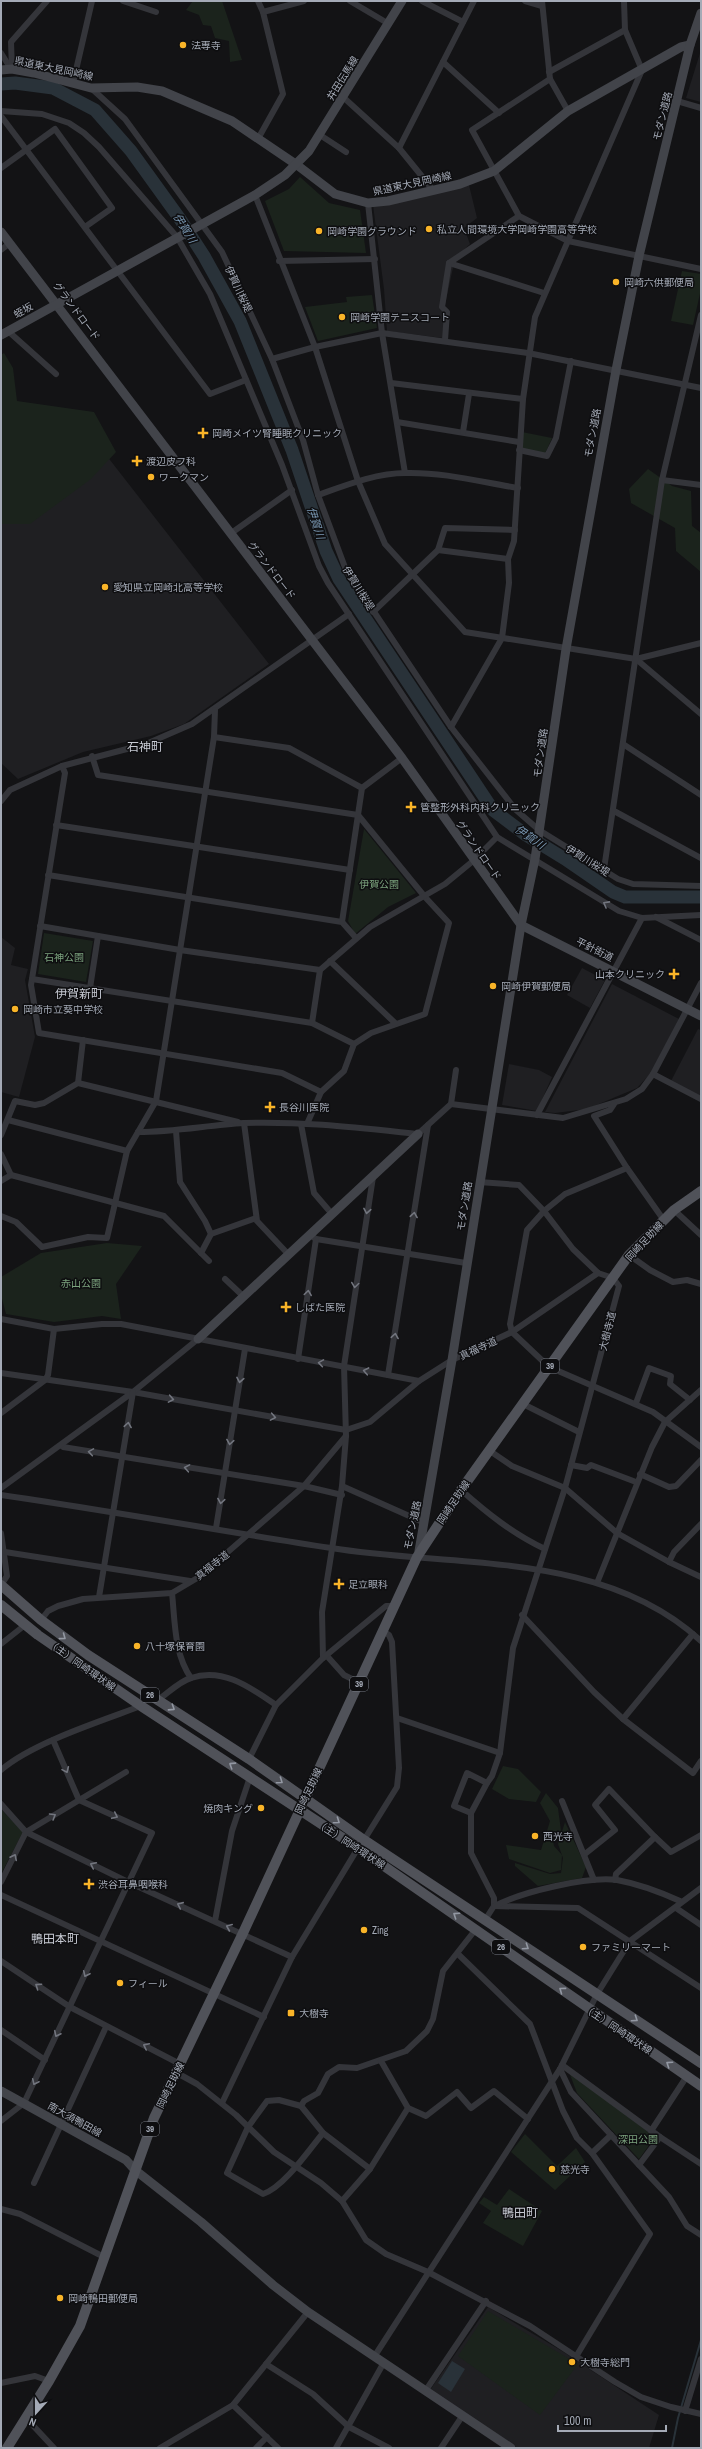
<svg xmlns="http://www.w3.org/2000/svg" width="702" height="2449" font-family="'Archivo Narrow','Noto Sans JP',sans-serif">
	<rect width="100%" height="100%" fill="#131315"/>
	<g fill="#1f1f22">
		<polygon points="701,50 701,102 686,98"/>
		<polygon points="469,185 477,218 464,228 470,244 455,258 444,310 443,338 387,331 384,289 373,205"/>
		<polygon points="103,451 269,664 184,724 151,736 83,752 18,779 1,763 1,508"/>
		<polygon points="1,937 15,948 11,965 28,969 25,980 35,1037 19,1097 1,1092"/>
		<polygon points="582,968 605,980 590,1008 567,995"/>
		<polygon points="612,984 679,1019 650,1074 637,1088 587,1109 555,1113 545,1112"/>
		<polygon points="698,1029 701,1030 701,1097 671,1081"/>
		<polygon points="509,1064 539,1070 552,1077 537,1111 502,1105"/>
		<polygon points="488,2307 562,2351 659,2415 649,2448 518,2448 430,2390"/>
	</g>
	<g fill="#1b231c">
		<polygon points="193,1 222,1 242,60 230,62 229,41 215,38 211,26 203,25 199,15 186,10"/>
		<polygon points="300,177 329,203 360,210 366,253 284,251 265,201 289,189"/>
		<polygon points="682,271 701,274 701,289 693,325 671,321"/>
		<polygon points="372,295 377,328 318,341 305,307 347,302 346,297"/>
		<polygon points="4,353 13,368 17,401 94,412 116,452 91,479 30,524 1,524 1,355"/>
		<polygon points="522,432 552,438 545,454 521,449"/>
		<polygon points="648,469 672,486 691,491 692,526 701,533 701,572 676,551 675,528 631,503 629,489"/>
		<polygon points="364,829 416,893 388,907 355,934 348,921"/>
		<polygon points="44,933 93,941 86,982 38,974"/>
		<polygon points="107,1243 142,1246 116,1284 121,1319 102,1316 54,1322 6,1314 1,1295 1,1277 41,1253"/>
		<polygon points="503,1766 518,1769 541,1792 536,1802 509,1799 492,1789"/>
		<polygon points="546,1793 558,1808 561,1831 552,1835 554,1846 562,1855 561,1870 550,1873 509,1859 506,1845 541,1850 550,1821 540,1803"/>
		<polygon points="1,1809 23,1832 1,1874"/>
		<polygon points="565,1822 586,1867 582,1878 538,1886 515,1866 515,1863 550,1874 561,1873 563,1858 558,1844"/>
		<polygon points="569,2072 655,2137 639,2159 577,2093"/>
		<polygon points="525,2134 557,2166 576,2148 585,2162 555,2190 511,2152"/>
		<polygon points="509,2189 542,2211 523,2246 483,2223 491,2211 479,2203 484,2197 497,2205"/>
		<polygon points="488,2311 578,2364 540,2415 458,2356"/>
	</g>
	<polygon fill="#293239" points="452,2361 465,2369 451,2392 438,2383"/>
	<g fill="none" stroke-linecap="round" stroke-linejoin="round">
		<polyline stroke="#293239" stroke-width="2" points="672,2448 678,2418 701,2340"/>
		<polyline stroke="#293239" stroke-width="13" points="1,84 15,83 53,88 95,110 131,151 180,219 204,256 240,321 292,450 326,551 339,579 493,810 526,835 565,859 613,892 625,897 701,897"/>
		<g stroke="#34353a" stroke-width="6">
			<polyline points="123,1 156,12"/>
			<polyline points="258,1 263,12 283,94 259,137"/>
			<polyline points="350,1 389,24"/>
			<polyline points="422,1 463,22"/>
			<polyline points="525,1 542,6"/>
			<polyline points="542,1 550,79 568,111"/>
			<polyline points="263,12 304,1"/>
			<polyline points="1,53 11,69"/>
			<polyline points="443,62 499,113"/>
			<polyline points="12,69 11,42 47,1"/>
			<polyline points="549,72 625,30"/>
			<polyline points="550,79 472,130 519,216 568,241 701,269"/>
			<polyline points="73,83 92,1"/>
			<polyline points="91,88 125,119 222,252 272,359 303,440 318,495 346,570 451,727 516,810 539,830 618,879 633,884 701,886"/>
			<polyline points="343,97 399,148 433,190"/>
			<polyline points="677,101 701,108"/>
			<polyline points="1,111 42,114 69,123 84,133 99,147 177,237 210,294 282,465 319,566 328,583 497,837 619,911 642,918 701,915"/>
			<polyline points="1,116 210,394 246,380"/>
			<polyline points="320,135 346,152"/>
			<polyline points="399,148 474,1"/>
			<polyline points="1,168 55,129 112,208 85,227"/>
			<polyline points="255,195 315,347 358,481 385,544 465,632 636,659 701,643"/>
			<polyline points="368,203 382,333 405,473"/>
			<polyline points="1,250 10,243"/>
			<polyline points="279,261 375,259"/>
			<polyline points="449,263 544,293"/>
			<polyline points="8,331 56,374"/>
			<polyline points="445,340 447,312 442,307 449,263 519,216"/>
			<polyline points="272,359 315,347 382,333 528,353 701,388"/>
			<polyline points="391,383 523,399"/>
			<polyline points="397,422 519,442"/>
			<polyline points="463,432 469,394"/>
			<polyline points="519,450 547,456 556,438 571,361"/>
			<polyline points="662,480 701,485"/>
			<path d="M318,495c28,-10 58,-22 88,-22 37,-1 75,9 112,15"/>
			<polyline points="230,534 292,490"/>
			<polyline points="438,550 508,559"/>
			<polyline points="373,612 438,550 445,528 515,530"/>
			<polyline points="636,659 701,714"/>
			<polyline points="451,727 502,638 509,583 508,559 514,541 523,399 535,317 642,70 625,30 624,1"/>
			<polyline points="214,737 289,748 362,788"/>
			<polyline points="623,744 701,795"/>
			<polyline points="92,756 98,775 358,815 425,897 449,923 425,1014 371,1033 354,1044 344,1071 321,1092 307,1124"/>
			<polyline points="62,766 65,773 31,985 39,1033 282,1073 321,1092"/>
			<polyline points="1,801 10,790 62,766 146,744 192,724 349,614"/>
			<polyline points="614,811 701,858"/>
			<polyline points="56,825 350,870"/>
			<polyline points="604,869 662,480 701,315"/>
			<polyline points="48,875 342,922 356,938"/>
			<polyline points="656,917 701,940"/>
			<polyline points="342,922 362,788 402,758"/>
			<polyline points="40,926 180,950 320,970"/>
			<polyline points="330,961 395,1023"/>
			<polyline points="32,979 312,1023 354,1044"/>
			<polyline points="90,988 98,936"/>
			<polyline points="312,1023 320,970 370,927 445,884 473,861 497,837"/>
			<polyline points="653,1074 701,1099"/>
			<polyline points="78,1083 83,1040"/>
			<polyline points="451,1104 563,1118 626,1099 642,1089 653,1074 701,983"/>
			<polyline points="614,1104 610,1110 594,1116 627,1168 663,1219"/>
			<polyline points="537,1115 642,918"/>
			<polyline points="8,1120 127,1151"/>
			<polyline points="244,1123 257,1221 289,1255"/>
			<polyline points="301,1124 314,1193 332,1214"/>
			<polyline points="176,1131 180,1182 205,1221 211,1234"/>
			<path d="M138,1132c36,0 71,-7 106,-9 58,-2 116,5 174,11l33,-30 5,-34"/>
			<polyline points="1,1135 15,1101 35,1105 44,1103 78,1083 238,1122"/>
			<polyline points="1,1154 11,1175"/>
			<polyline points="627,1168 565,1194 544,1211 527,1230 510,1324 512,1332 549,1367 653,1412 701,1447"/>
			<polyline points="1,1181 11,1175 164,1216 209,1261"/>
			<polyline points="479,1182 519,1185 544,1211 573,1249 598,1273 613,1278 619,1286 565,1488 513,1648 500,1753 492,1776 487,1783 471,1813 471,1853 494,1898 494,1906 485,1920"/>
			<polyline points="674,1210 701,1235"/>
			<polyline points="1,1216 16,1222 42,1247 88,1237 107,1238 127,1151 156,1101 214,737 215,710"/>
			<polyline points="310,1235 316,1239 466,1263"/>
			<polyline points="201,1253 211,1234 256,1218"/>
			<polyline points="629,1255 650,1270 673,1282 687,1280 701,1284"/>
			<polyline points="225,1279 243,1296"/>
			<polyline points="1,1319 54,1329 102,1324 121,1324 419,1381"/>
			<polyline points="298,1359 316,1239"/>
			<polyline points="1,1373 133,1392 346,1430 370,1422 419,1381 452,1360 512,1332 598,1273"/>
			<polyline points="388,1375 428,1125"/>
			<polyline points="636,1403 649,1368 671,1376 670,1384 690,1400"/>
			<polyline points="523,1404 579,1432"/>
			<polyline points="1,1413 45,1380 48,1375 54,1329"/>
			<polyline points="61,1445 63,1447 304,1486 342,1495"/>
			<polyline points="490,1451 512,1466 565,1488 617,1533 669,1562 701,1577"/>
			<polyline points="571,1465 587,1468 591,1465 636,1482"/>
			<polyline points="640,1474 669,1487 676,1486 701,1460"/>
			<polyline points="342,1486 425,1523"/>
			<polyline points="1,1488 133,1392 198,1339"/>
			<path d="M461,1490c26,23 52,44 84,59"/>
			<path d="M1,1495c110,16 220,36 330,53 123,20 272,2 370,93"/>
			<polyline points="216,1528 245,1349"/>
			<polyline points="1,1533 7,1576 1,1585"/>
			<polyline points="5,1552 190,1581"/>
			<polyline points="669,1562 674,1552 701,1524"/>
			<polyline points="597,1583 652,1447 665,1422 701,1390"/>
			<path d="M172,1593c3,28 2,61 19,85"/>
			<polyline points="99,1597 133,1392"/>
			<polyline points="522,1615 594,1692 623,1719 693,1773 701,1761"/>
			<polyline points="41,1620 48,1611 58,1606 83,1599 172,1593 199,1577 304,1486 346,1436"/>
			<polyline points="1,1644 25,1625"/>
			<polyline points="327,1656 344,1675 360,1683"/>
			<polyline points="323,1658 322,1612 342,1486 346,1436 344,1366 373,1177"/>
			<path d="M158,1700c10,-7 22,-19 33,-22 32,-11 60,10 85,27"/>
			<polyline points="397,1718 500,1753"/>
			<polyline points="623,1719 693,1634"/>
			<polyline points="249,1759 276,1705 323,1658 386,1606 395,1606"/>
			<path d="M1,1770c31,-27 100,-49 140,-64"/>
			<polyline points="562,1801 594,1880"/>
			<polyline points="1,1804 26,1832 128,1882 292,1957"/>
			<polyline points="471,1813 454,1806 467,1773 487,1783"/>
			<polyline points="655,1837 671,1852 701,1835"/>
			<polyline points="364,1840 397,1787 399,1768 392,1642 389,1635 383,1631"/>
			<polyline points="585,1854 615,1830 595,1805 609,1789 655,1837 616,1874 615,1880"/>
			<polyline points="1,1882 26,1832 126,1772"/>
			<polyline points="1,1895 264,2017"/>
			<polyline points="494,1906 578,1908 701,1988"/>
			<path d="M495,1906c26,-14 93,-30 122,-26 22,4 43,12 63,21"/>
			<polyline points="676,1908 701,1925"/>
			<polyline points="215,1921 232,1831 250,1777"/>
			<polyline points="458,1954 530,2024 563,2111 577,2138 592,2153 650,2234 577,2355"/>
			<polyline points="1,1961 70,2007 180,2064"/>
			<polyline points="1,2030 45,2060"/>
			<polyline points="560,2069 571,2092 639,2165 660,2137 562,2065"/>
			<polyline points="177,2073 197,2084 236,2115 274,2152 321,2183 342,2201 366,2240 386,2254 428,2272 530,2326 615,2382 641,2397 671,2407 701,2414"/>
			<polyline points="222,2103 292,1957 358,1848"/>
			<polyline points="301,2106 323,2133 370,2169"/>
			<polyline points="408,2108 426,2116 457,2092 471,2108 494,2091 528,2119"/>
			<polyline points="1,2121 24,2103 152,1833 79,1800 53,1740"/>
			<polyline points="651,2131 687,2076"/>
			<path d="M323,2133c-14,17 -39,54 -60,61l-36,-21 21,-46 19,-26 12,-1 22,6 3,-5 14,-8 10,-19 11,-7 18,1 49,-17 21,-20 6,-12 10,-48 33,-42"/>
			<polyline points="660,2137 701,2164"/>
			<polyline points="592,2153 611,2135"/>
			<polyline points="639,2165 669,2197 687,2226 701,2235"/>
			<polyline points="34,2183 106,2027"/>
			<polyline points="342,2201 370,2169 408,2108 381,2061"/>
			<polyline points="1,2209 20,2214 104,2257"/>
			<polyline points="374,2357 560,2069 597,1994 630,1941 701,1888"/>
			<polyline points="266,2364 313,2394 349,2427 389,2448"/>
			<polyline points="1,2383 35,2376 49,2381"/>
			<polyline points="426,2390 486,2301"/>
			<polyline points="233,2405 278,2448"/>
			<polyline points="685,2411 701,2359"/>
			<polyline points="26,2418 54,2448"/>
			<polyline points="160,2448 233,2405 308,2312"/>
			<polyline points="256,2448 267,2437"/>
			<polyline points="336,2448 383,2364"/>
			<polyline points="441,2448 463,2415"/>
		</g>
		<g stroke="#42444a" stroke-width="9">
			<polyline points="1,70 12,69 34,73 91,88 137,87 162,91 232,121 297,165 335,194 368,203 388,201 460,184 494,171 568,111 681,47 690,45"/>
			<polyline points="1,232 402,758 521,925 701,1016"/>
			<polyline points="1,335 255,195 285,175 309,151 402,1"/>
			<polyline points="198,1339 418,1134"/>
			<polyline points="419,1551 452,1360 521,925 535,859 566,649 616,370 639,256 690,45 701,13"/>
			<polyline points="1,2091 126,2160 135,2170 201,2222 273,2285 308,2312 511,2448"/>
		</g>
		<g stroke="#505259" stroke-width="10">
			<polyline points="1,1585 41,1620 88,1655 249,1759 364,1840 701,2063"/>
			<polyline points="1,1605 38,1635 141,1706 358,1848 701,2086"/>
			<polyline points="7,2448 49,2381 80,2326 154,2118 243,1933 417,1557 461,1490 629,1255 674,1210 701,1191"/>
		</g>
	</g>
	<defs><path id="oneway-chevron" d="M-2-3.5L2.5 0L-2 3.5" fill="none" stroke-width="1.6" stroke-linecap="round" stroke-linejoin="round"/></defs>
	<g stroke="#72757e">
		<use href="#oneway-chevron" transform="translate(606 904) rotate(-151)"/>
		<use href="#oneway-chevron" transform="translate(367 1211) rotate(100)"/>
		<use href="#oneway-chevron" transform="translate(414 1215) rotate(-81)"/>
		<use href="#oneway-chevron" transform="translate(355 1285) rotate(98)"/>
		<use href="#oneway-chevron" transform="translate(308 1293) rotate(-82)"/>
		<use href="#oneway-chevron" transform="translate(395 1336) rotate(-81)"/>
		<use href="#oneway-chevron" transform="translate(321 1363) rotate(-171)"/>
		<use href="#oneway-chevron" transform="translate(366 1371) rotate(-169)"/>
		<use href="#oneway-chevron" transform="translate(240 1380) rotate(100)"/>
		<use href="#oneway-chevron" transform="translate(171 1399) rotate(10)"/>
		<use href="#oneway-chevron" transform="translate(273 1417) rotate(10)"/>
		<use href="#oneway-chevron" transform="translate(128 1425) rotate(-81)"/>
		<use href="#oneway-chevron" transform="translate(230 1442) rotate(99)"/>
		<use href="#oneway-chevron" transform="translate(91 1452) rotate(-171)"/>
		<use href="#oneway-chevron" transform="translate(187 1468) rotate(-170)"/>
		<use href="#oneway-chevron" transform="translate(221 1501) rotate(99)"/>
		<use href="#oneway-chevron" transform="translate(66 1770) rotate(66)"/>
		<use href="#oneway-chevron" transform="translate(53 1816) rotate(-31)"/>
		<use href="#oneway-chevron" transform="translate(115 1816) rotate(25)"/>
		<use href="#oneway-chevron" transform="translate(14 1857) rotate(-63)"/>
		<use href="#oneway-chevron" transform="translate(93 1865) rotate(-154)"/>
		<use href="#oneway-chevron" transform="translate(180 1905) rotate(-156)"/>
		<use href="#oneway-chevron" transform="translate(229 1927) rotate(-157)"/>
		<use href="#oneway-chevron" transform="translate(86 1974) rotate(115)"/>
		<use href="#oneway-chevron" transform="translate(38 1986) rotate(-146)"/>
		<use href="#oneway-chevron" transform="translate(57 2034) rotate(116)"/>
		<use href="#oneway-chevron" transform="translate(146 2046) rotate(-153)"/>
		<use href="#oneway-chevron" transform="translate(35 2082) rotate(115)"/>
	</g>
	<g stroke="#9398a3">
		<use href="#oneway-chevron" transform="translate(63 1637) rotate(37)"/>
		<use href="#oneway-chevron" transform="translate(172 1708) rotate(33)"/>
		<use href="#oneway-chevron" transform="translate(232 1765) rotate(-147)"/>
		<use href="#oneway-chevron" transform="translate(280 1781) rotate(35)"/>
		<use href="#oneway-chevron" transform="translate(337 1821) rotate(35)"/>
		<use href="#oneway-chevron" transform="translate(456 1915) rotate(-146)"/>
		<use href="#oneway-chevron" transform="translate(526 1947) rotate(34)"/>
		<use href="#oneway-chevron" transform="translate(562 1990) rotate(-144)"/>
		<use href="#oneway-chevron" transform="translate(635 2019) rotate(34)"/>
		<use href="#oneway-chevron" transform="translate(669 2064) rotate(-146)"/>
	</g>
	<g fill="#f9b428" stroke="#0e0e10" stroke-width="1.5">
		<circle cx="183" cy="45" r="4"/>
		<circle cx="429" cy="229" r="4"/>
		<circle cx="319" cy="231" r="4"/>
		<circle cx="616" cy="282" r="4"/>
		<circle cx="342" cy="317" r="4"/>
		<path d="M201 427h4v4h4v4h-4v4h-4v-4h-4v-4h4z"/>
		<path d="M135 455h4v4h4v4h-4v4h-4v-4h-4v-4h4z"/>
		<circle cx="151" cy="477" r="4"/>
		<circle cx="105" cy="587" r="4"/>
		<path d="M409 801h4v4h4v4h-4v4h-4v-4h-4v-4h4z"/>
		<path d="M672 968h4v4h4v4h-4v4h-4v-4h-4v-4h4z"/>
		<circle cx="493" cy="986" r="4"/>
		<circle cx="15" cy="1009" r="4"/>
		<path d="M268 1101h4v4h4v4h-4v4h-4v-4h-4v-4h4z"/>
		<path d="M284 1301h4v4h4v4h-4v4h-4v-4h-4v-4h4z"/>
		<path d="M337 1578h4v4h4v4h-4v4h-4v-4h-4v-4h4z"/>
		<circle cx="137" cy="1646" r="4"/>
		<circle cx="261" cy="1808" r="4"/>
		<circle cx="535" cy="1836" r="4"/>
		<path d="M87 1878h4v4h4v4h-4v4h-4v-4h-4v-4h4z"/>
		<circle cx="364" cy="1930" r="4"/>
		<circle cx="583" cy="1947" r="4"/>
		<circle cx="120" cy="1983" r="4"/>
		<rect x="287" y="2009" width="8" height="8" rx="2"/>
		<circle cx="552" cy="2169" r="4"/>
		<circle cx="60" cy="2298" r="4"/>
		<circle cx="572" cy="2362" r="4"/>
	</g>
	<g text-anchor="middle" stroke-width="3" stroke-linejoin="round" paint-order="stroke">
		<g fill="#0e0e10" stroke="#777b84" stroke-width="1">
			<rect x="541" y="1359" width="18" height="14" rx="3"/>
			<rect x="350" y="1677" width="18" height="14" rx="3"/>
			<rect x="141" y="1688" width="18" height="14" rx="3"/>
			<rect x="492" y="1940" width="18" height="14" rx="3"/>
			<rect x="141" y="2122" width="18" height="14" rx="3"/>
		</g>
		<g font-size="9" font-weight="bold" fill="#a4aab6">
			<text x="550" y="1369">39</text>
			<text x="359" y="1687">39</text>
			<text x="150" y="1698">26</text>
			<text x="501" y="1950">26</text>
			<text x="150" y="2132">39</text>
		</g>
		<g font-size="10" fill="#a4aab6" stroke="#0e0e10" text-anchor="start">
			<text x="191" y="49">法専寺</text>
			<text x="437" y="233">私立人間環境大学岡崎学園高等学校</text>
			<text x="327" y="235">岡崎学園グラウンド</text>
			<text x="624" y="286">岡崎六供郵便局</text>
			<text x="350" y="321">岡崎学園テニスコート</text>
			<text x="212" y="437">岡崎メイツ腎睡眠クリニック</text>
			<text x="146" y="465">渡辺皮フ科</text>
			<text x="159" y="481">ワークマン</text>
			<text x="113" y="591">愛知県立岡崎北高等学校</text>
			<text x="420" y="811">管整形外科内科クリニック</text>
			<text x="665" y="978" text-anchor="end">山本クリニック</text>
			<text x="501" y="990">岡崎伊賀郵便局</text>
			<text x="23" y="1013">岡崎市立葵中学校</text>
			<text x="279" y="1111">長谷川医院</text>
			<text x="295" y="1311">しばた医院</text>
			<text x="348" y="1588">足立眼科</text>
			<text x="145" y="1650">八十塚保育園</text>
			<text x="253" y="1812" text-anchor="end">焼肉キング</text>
			<text x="543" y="1840">西光寺</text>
			<text x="98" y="1888">渋谷耳鼻咽喉科</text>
			<text x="372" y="1934">Zing</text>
			<text x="591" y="1951">ファミリーマート</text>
			<text x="128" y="1987">フィール</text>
			<text x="299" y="2017">大樹寺</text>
			<text x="560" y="2173">慈光寺</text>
			<text x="68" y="2302">岡崎鴨田郵便局</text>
			<text x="580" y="2366">大樹寺総門</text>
		</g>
		<g font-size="10" fill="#a4aab6" stroke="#0e0e10">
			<text transform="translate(54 68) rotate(12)" y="4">県道東大見岡崎線</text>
			<text transform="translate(342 78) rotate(-58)" y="4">井田伝馬線</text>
			<text transform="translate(662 116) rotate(-76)" y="4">モダン道路</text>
			<text transform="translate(412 183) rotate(-12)" y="4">県道東大見岡崎線</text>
			<text transform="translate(239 289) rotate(65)" y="4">伊賀川桜堤</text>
			<text transform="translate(23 310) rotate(-30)" y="4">蛭坂</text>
			<text transform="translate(77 311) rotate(53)" y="4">グランドロード</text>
			<text transform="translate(592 433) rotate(-79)" y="4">モダン道路</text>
			<text transform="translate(272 570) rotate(52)" y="4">グランドロード</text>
			<text transform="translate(359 588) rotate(58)" y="4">伊賀川桜堤</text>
			<text transform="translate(540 753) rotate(-82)" y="4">モダン道路</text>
			<text transform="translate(479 850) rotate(55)" y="4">グランドロード</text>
			<text transform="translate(588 860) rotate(32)" y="4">伊賀川桜堤</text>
			<text transform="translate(595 949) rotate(26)" y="4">平針街道</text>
			<text transform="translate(464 1206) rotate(-81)" y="4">モダン道路</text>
			<text transform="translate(644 1241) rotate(-47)" y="4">岡崎足助線</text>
			<text transform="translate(607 1331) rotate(-76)" y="4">大樹寺道</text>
			<text transform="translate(478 1348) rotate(-25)" y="4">真福寺道</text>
			<text transform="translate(453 1502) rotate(-56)" y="4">岡崎足助線</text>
			<text transform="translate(412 1525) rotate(-78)" y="4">モダン道路</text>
			<text transform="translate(212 1565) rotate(-38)" y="4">真福寺道</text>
			<text transform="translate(82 1665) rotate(35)" y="4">（主）岡崎環状線</text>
			<text transform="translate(308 1791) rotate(-65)" y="4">岡崎足助線</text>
			<text transform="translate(351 1844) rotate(33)" y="4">（主）岡崎環状線</text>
			<text transform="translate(618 2029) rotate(34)" y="4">（主）岡崎環状線</text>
			<text transform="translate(170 2085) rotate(-64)" y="4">岡崎足助線</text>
			<text transform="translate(75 2119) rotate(29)" y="4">南大須鴨田線</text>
		</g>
		<g font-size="10" fill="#7ba27d" stroke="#0e0e10">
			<text x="379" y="888">伊賀公園</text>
			<text x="64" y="961">石神公園</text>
			<text x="81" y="1287">赤山公園</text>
			<text x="638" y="2143">深田公園</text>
		</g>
		<g font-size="11" font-style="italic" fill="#7a98b3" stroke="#0e0e10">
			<text transform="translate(185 228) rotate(58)" y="4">伊賀川</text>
			<text transform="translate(316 523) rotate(72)" y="4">伊賀川</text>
			<text transform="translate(530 837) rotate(34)" y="4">伊賀川</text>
		</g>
		<g font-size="12" fill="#c6c9d2" stroke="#0e0e10">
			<text x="145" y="751">石神町</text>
			<text x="79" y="998">伊賀新町</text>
			<text x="55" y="1943">鴨田本町</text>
			<text x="520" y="2217">鴨田町</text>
		</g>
	</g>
	<rect width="702" height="2449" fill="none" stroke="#a4aab6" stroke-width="4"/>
	<g transform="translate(36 2413) rotate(201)" stroke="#0e0e10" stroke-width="3" paint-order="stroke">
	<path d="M0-3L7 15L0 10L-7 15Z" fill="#a4aab6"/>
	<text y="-6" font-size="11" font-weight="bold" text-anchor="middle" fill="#a4aab6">N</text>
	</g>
	<path d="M558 2425v6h108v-6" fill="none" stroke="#a4aab6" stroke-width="2"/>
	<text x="564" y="2425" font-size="12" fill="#a4aab6" stroke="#0e0e10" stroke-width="3" paint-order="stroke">100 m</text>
</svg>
